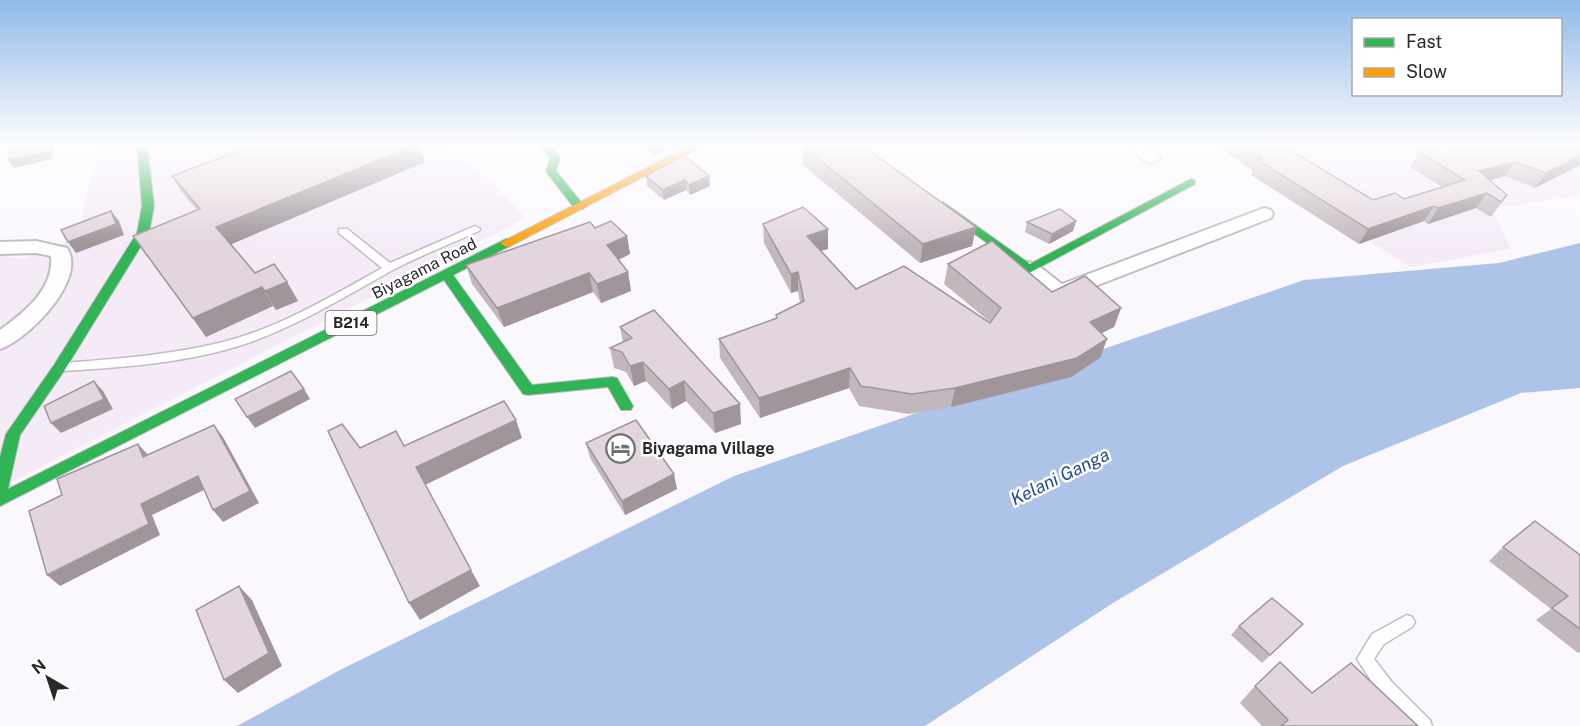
<svg xmlns="http://www.w3.org/2000/svg" width="1580" height="726" font-family="'Public Sans',sans-serif">
	<rect width="100%" height="100%" fill="#fbf8fd"/>
	<g fill="#f4ebf7">
		<polygon points="99,144 445,144 492,183 525,218 0,488 0,255 23,259 77,237"/>
		<polygon points="1218,144 1580,144 1580,195 1492,209 1511,249 1410,267"/>
	</g>
	<polygon fill="#adc4e8" points="1580,243 1580,388 1521,393 1343,466 1113,603 925,726 237,726 340,670 734,476 1304,280 1499,263"/>
	<g fill="none" stroke-linecap="round" stroke-linejoin="round">
		<defs>
			<g id="lane">
				<path d="M475,226l5,3 -1,2c-29,13 -60,25 -88,40 -47,26 -92,54 -143,72 -59,20 -123,24 -185,28l-6,-4 6,-4c53,-4 108,-8 160,-21 56,-14 109,-46 159,-74l-43,-35v-4h8l43,34z"/>
				<polygon points="1407,615 1412,617 1415,622 1412,627 1384,644 1374,659 1391,681 1430,720 1432,726 1412,726 1379,693 1357,659 1372,634"/>
			</g>
			<g id="street">
				<polygon points="1126,144 1144,144 1161,158 1152,163 1146,162"/>
				<path d="M1264,208l7,2 2,4 -2,4 -212,82 -7,-2 -36,-31 3,-5c16,-4 30,13 43,22z"/>
				<path d="M36,241l31,7c21,31 -39,92 -67,101v-19c24,-18 54,-40 51,-74l-15,-3 -36,1v-12z"/>
			</g>
			<g id="fast">
				<polygon points="137,144 147,144 154,206 149,233 64,371 20,435 8,489 506,239 510,240 512,243 510,246 453,275 532,385 612,377 617,378 633,406 631,410 621,410 608,387 528,395 523,394 444,280 0,506 0,457 6,434 54,365 137,233 142,206"/>
				<polygon points="537,144 547,144 559,156 560,158 556,171 585,207 583,209 575,209 547,173 546,171 550,158"/>
				<polygon points="1191,179 1195,180 1195,184 1029,273 933,204 935,202 943,202 1030,264"/>
			</g>
			<polygon id="slow" points="694,144 706,144 510,246 506,247 500,243"/>
		</defs>
		<use href="#lane" stroke="#c1bec2" stroke-width="3"/>
		<use href="#street" stroke="#c1bec2" stroke-width="4"/>
		<use href="#fast" stroke="#c1bec2" stroke-width="2"/>
		<use href="#slow" stroke="#c1bec2" stroke-width="2"/>
		<use href="#lane" fill="#fefeff" fill-rule="evenodd"/>
		<use href="#street" fill="#fefeff" fill-rule="evenodd"/>
		<use href="#fast" fill="#30b455" fill-rule="evenodd"/>
		<use href="#slow" fill="#ff9f0a" fill-rule="evenodd"/>
	</g>
	<g fill="#c3b7be">
		<polygon points="419,144 425,162 231,244 255,273 287,282 298,301 276,310 273,306 206,337 133,236 197,210 183,194 172,176"/>
		<polygon points="642,144 677,144 654,156"/>
		<polygon points="1214,144 1271,144 1281,150 1373,200 1404,199 1442,187 1410,167 1419,152 1439,148 1434,144 1580,144 1535,188 1505,176 1490,180 1507,195 1491,217 1476,208 1428,224 1424,221 1359,244 1251,175 1253,171"/>
		<polygon points="803,146 976,227 972,246 920,263 803,165"/>
		<polygon points="646,176 709,176 710,186 690,195 686,190 664,200 647,186"/>
		<polygon points="1076,221 1073,231 1049,244 1025,232 1027,222"/>
		<polygon points="763,224 828,249 820,251 856,289 990,323 990,322 944,284 948,264 1052,292 1121,308 1114,327 1101,333 1107,339 1100,358 1071,377 951,407 909,414 859,406 849,388 760,418 720,358 719,339 776,318 776,315 800,303 798,291 791,293 764,243"/>
		<polygon points="595,228 627,236 630,254 619,260 628,272 631,291 601,303 593,292 504,327 472,284 466,265"/>
		<polygon points="620,327 741,424 715,433 686,401 672,409 646,381 634,386 626,372 614,368 610,348 623,342"/>
		<polygon points="586,443 677,489 625,515 590,458"/>
		<polygon points="1503,547 1580,555 1580,652 1578,653 1536,620 1551,609 1489,561"/>
		<polygon points="1239,626 1294,633 1262,663 1231,635"/>
		<polygon points="1255,686 1312,693 1418,726 1262,726 1240,703"/>
	</g>
	<g fill="#9f959b">
		<polygon points="48,144 55,144 52,159 14,168 8,160"/>
		<polygon points="419,144 425,162 227,246 216,227"/>
		<polygon points="656,144 677,144 654,156 652,146"/>
		<polygon points="1580,156 1580,165 1535,188 1546,173"/>
		<polygon points="1515,162 1505,176 1469,186 1479,171"/>
		<polygon points="709,176 710,186 690,195 689,185"/>
		<polygon points="685,180 686,190 664,200 663,190"/>
		<polygon points="1487,193 1476,208 1428,224 1438,208"/>
		<polygon points="1434,206 1424,221 1359,244 1368,229"/>
		<polygon points="111,211 119,221 124,235 76,253 68,242"/>
		<polygon points="1076,221 1073,231 1049,244 1052,234"/>
		<polygon points="976,227 972,246 920,263 923,244"/>
		<polygon points="828,229 828,249 806,255 807,236"/>
		<polygon points="627,236 630,254 611,263 607,245"/>
		<polygon points="628,272 631,291 601,303 597,284"/>
		<polygon points="798,272 798,291 791,293 791,274"/>
		<polygon points="589,273 593,292 504,327 497,308"/>
		<polygon points="287,282 298,301 276,310 265,291"/>
		<polygon points="262,287 273,306 206,337 193,318"/>
		<polygon points="1121,308 1114,327 1084,342 1090,322"/>
		<polygon points="1107,339 1100,358 1071,377 951,407 955,388"/>
		<polygon points="643,362 646,381 634,386 630,366"/>
		<polygon points="850,368 849,388 760,418 759,398"/>
		<polygon points="94,381 103,391 113,409 61,433 51,423"/>
		<polygon points="684,381 686,401 672,409 669,389"/>
		<polygon points="304,389 310,399 255,428 247,417"/>
		<polygon points="740,404 741,424 715,433 713,413"/>
		<polygon points="516,420 522,438 425,485 416,467"/>
		<polygon points="214,425 223,437 259,503 223,522 213,510"/>
		<polygon points="138,444 149,456 143,457"/>
		<polygon points="674,474 677,489 625,515 622,501"/>
		<polygon points="198,476 208,488 152,515 160,535 60,586 47,575 141,504"/>
		<polygon points="471,570 480,586 420,620 409,603"/>
		<polygon points="239,586 252,600 282,666 238,693 224,680"/>
	</g>
	<g fill="#e3d5dd" stroke="#9f959b" stroke-width="1.5">
		<polygon points="13,144 48,144 47,152 8,160"/>
		<polygon points="257,144 418,144 216,227 255,273 274,264 287,282 265,291 262,287 193,318 133,236 200,209 172,176"/>
		<polygon points="809,144 860,144 976,227 923,244 803,146"/>
		<polygon points="1241,144 1271,144 1281,150 1287,148 1373,200 1395,193 1404,199 1465,180 1419,152 1454,144 1580,144 1580,156 1546,173 1515,162 1479,171 1507,195 1501,202 1487,193 1438,208 1434,206 1368,229 1258,160 1262,158"/>
		<polygon points="684,155 709,176 689,185 685,180 663,190 646,176"/>
		<polygon points="803,207 828,229 807,236 856,289 904,266 990,323 1001,308 948,264 992,241 1052,292 1085,276 1121,308 1090,322 1107,339 1077,358 955,388 912,394 861,386 850,368 759,398 719,339 777,318 776,315 804,301 798,272 791,274 763,224"/>
		<polygon points="1060,209 1076,221 1052,234 1027,222"/>
		<polygon points="111,211 116,224 68,242 61,230"/>
		<polygon points="611,221 627,236 607,245 628,272 597,284 589,273 497,308 466,265 590,222 595,228"/>
		<polygon points="654,310 740,404 713,413 684,381 669,389 643,362 630,366 622,352 610,348 632,338 620,327"/>
		<polygon points="291,371 304,389 247,417 235,399"/>
		<polygon points="94,381 104,399 51,423 44,406"/>
		<polygon points="504,401 516,420 416,467 471,570 409,603 328,431 342,424 360,448 396,431 404,446"/>
		<polygon points="636,420 674,474 622,501 586,443"/>
		<polygon points="214,425 250,491 213,510 198,476 141,504 149,524 47,575 29,511 62,495 57,479 138,444 143,457"/>
		<polygon points="1535,521 1580,555 1580,629 1552,608 1568,596 1503,547"/>
		<polygon points="239,586 269,653 224,680 196,610"/>
		<polygon points="1272,598 1303,624 1270,655 1239,626"/>
		<polygon points="1280,662 1312,693 1351,663 1418,726 1281,726 1288,720 1255,686"/>
	</g>
	<linearGradient id="sky" x2="0" y2="1"><stop stop-color="#90bae8"/><stop offset="0.59" stop-color="#fdfcfe"/><stop offset="1" stop-color="#fdfcfe" stop-opacity="0"/></linearGradient>
	<rect width="1580" height="245" fill="url(#sky)"/>
	<defs>
		<symbol id="hotel-ring" viewBox="-11 -11 22 22"><circle r="9.5" fill="#fff" stroke="#737074" stroke-width="1.5"/><path d="M-6-4.5h1.5V1H6V5H4.5V3h-9V5H-6ZM-4 0a1.8 1.8 0 1 1 3.6 0ZM.5 0V-2.5h3Q6-2.5 6 0Z" fill="#737074"/></symbol>
	</defs>
	<g fill-rule="evenodd">
		<use href="#hotel-ring" x="604" y="432" width="33" height="33"/>
	</g>
	<g text-anchor="middle" stroke-width="5" stroke-linejoin="round" paint-order="stroke">
		<rect fill="#fff" stroke="#6a686b" stroke-width="1.5" x="325.5" y="311" width="51" height="24" rx="4.5"/>
		<g font-size="15" font-weight="bold" fill="#2a272b">
			<text x="351" y="328">B214</text>
		</g>
		<g font-size="16" fill="#2a272b" stroke="#fff">
			<text transform="translate(424 268) rotate(-27)" y="6">Biyagama Road</text>
		</g>
		<g font-size="16" font-weight="bold" fill="#2a272b" stroke="#fff" text-anchor="start">
			<text x="642" y="454">Biyagama Village</text>
		</g>
		<g font-size="18" font-style="italic" fill="#244d8b" stroke="#fff">
			<text transform="translate(1060 477) rotate(-26)" y="6">Kelani Ganga</text>
		</g>
	</g>
	<rect x="1352" y="18" width="210" height="78" fill="#ffffff" stroke="#aaa9aa" stroke-width="1.5"/>
	<rect x="1364" y="38" width="30" height="9" fill="#30b455" stroke="#aaa9aa" stroke-width="1.5"/>
	<text x="1406" y="48" font-size="18" fill="#2a272b">Fast</text>
	<rect x="1364" y="68" width="30" height="9" fill="#ff9f0a" stroke="#aaa9aa" stroke-width="1.5"/>
	<text x="1406" y="78" font-size="18" fill="#2a272b">Slow</text>
	<g transform="translate(48 678) rotate(321)" stroke="#ffffff" stroke-width="4.5" paint-order="stroke">
	<path d="M0-4.5L10 22L0 15L-10 22Z" fill="#2a272b"/>
	<text y="-9" font-size="16" font-weight="bold" text-anchor="middle" fill="#2a272b">N</text>
	</g>
</svg>
